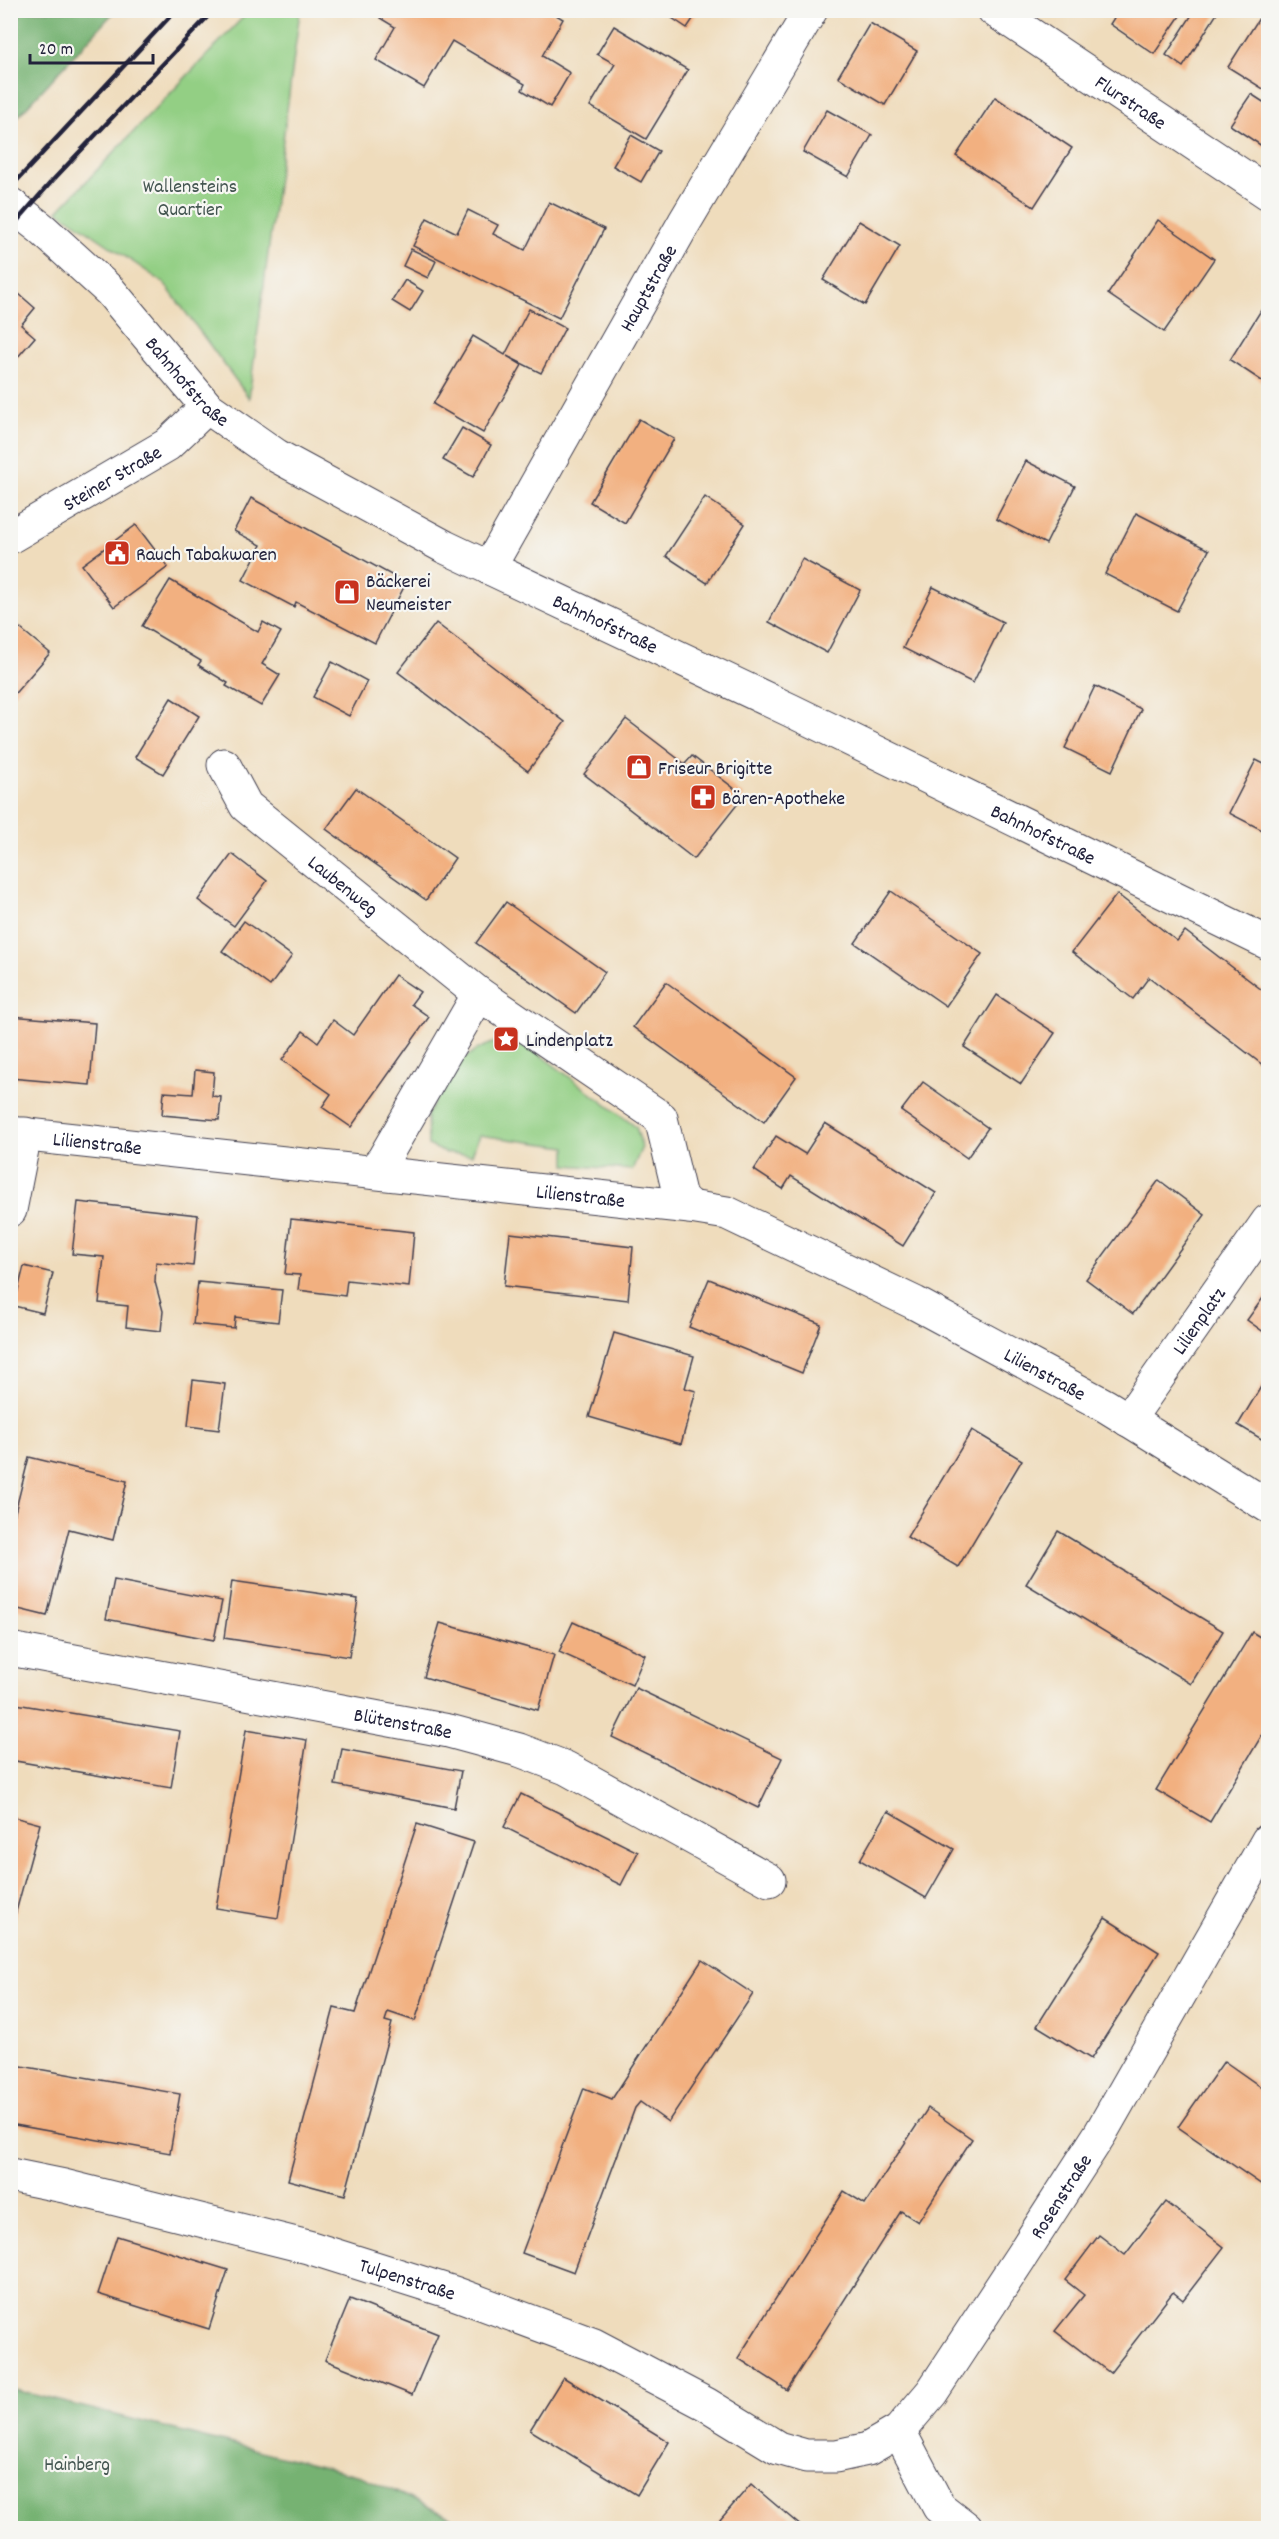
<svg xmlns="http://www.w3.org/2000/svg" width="1279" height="2539" font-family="Dekko,sans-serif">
	<rect width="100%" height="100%" fill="#f6f6f2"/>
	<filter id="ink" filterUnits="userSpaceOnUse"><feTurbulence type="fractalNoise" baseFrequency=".0167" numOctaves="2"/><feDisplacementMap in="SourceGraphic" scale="12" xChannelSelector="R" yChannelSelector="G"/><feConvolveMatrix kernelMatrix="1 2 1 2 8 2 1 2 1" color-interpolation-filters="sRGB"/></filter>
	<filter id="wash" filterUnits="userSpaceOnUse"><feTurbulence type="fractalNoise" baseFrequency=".008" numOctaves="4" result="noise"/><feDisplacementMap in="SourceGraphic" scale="24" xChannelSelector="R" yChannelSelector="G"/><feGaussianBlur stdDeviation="1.35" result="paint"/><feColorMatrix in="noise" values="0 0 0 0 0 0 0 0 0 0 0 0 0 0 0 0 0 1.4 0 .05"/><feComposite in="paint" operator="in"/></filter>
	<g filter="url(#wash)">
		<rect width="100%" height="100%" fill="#efdcbc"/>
		<g fill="#93cf84" stroke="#5a7860" stroke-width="1.5">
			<polygon points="249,11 300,11 249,398 164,283 58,211"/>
			<polygon points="507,1037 535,1051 636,1127 642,1147 632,1170 566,1165 566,1147 479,1135 472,1155 446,1153 428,1145 427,1116 452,1067 478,1049"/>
		</g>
		<g fill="#76b272" stroke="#4c6a56" stroke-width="1.5">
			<polygon points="22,11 115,11 11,124 11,30"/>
			<polygon points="11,2389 361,2476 475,2528 11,2528"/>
		</g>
		<g id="blocks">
			<g fill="#f2b080">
				<polygon points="384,10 548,10 563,19 542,56 570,73 550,107 522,90 525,84 452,41 424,88 376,60 395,27 380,18"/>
				<polygon points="660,10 699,10 687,28"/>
				<polygon points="1119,10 1184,10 1154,54 1110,24"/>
				<polygon points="1195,10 1218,12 1183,67 1166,55"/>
				<polygon points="1261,15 1268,19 1268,92 1228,67"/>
				<polygon points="870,23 917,51 885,105 838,77"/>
				<polygon points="614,26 688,70 646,139 590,106 615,64 597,54"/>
				<polygon points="1251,94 1268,105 1268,150 1230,125"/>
				<polygon points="995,97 1072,148 1034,207 956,156"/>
				<polygon points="827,110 872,135 848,177 803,152"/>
				<polygon points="631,135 659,151 641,182 613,166"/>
				<polygon points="549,202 604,229 559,318 413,246 427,218 457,233 468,210 498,225 493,234 525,250"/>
				<polygon points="1158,220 1214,259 1164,332 1108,294"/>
				<polygon points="859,221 900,246 865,305 823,280"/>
				<polygon points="411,249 436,261 428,278 403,266"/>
				<polygon points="405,280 423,291 410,312 392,301"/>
				<polygon points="11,287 35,308 21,325 35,337 10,366"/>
				<polygon points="1268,299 1268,385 1230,360"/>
				<polygon points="529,309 565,328 541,373 507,356 522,365 483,433 433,404 473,336 505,355"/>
				<polygon points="639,419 674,439 625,523 590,502"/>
				<polygon points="462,428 491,445 473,477 443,460"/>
				<polygon points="1026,461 1075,486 1046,544 996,519"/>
				<polygon points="705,497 745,524 707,583 666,556"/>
				<polygon points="251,498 406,583 375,643 296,602 294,607 243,580 261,545 234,531"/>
				<polygon points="1136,513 1209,550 1177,611 1105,574"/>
				<polygon points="136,525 168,567 114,607 82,565"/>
				<polygon points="802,559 860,590 827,653 769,622"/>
				<polygon points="170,580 258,632 263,622 281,632 262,664 280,675 261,706 226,686 228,683 198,665 201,661 142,626"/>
				<polygon points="933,587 1003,622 973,683 903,648"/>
				<polygon points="10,620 50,653 10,699"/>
				<polygon points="436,623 565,722 528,771 398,672"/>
				<polygon points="332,662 367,681 349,716 313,697"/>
				<polygon points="1095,686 1141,709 1112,771 1065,748"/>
				<polygon points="171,698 199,716 163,774 135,757"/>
				<polygon points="626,719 685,764 692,756 744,796 694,859 584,774"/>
				<polygon points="1256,760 1268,766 1268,833 1229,813"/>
				<polygon points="356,788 455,858 426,900 326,829"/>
				<polygon points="232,854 267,881 234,926 198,900"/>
				<polygon points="891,891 982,954 946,1006 855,943"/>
				<polygon points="1117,894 1177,941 1185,931 1262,990 1268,982 1268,1069 1149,977 1133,999 1072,952"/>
				<polygon points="506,902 605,972 576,1013 476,943"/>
				<polygon points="244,921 292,956 270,986 222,951"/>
				<polygon points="395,975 420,992 411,1004 429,1017 351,1127 322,1107 331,1094 282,1060 303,1031 318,1042 333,1020 353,1035"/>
				<polygon points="666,982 796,1077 764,1122 633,1027"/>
				<polygon points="997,995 1055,1033 1021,1084 964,1047"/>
				<polygon points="10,1016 95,1023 90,1085 10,1078"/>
				<polygon points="195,1070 214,1072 212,1096 221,1097 219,1120 162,1115 164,1092 193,1094"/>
				<polygon points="923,1082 988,1128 967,1158 901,1111"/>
				<polygon points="825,1123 936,1193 903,1246 791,1176 783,1189 754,1170 776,1136 805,1154"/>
				<polygon points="1159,1180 1205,1215 1133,1314 1086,1279"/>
				<polygon points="78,1202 198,1215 193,1266 156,1262 155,1282 163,1311 161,1331 126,1327 128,1306 99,1303 104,1257 72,1254"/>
				<polygon points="291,1219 414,1232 409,1287 347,1280 345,1296 298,1290 300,1275 285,1274"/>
				<polygon points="510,1233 633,1247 628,1300 504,1286"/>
				<polygon points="24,1266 53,1273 43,1313 14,1306"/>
				<polygon points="709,1279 821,1324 802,1373 689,1327"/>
				<polygon points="198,1282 282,1290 278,1322 235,1317 234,1328 193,1324"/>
				<polygon points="1268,1291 1268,1335 1247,1320"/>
				<polygon points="614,1333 694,1356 685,1388 696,1391 681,1444 589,1417"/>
				<polygon points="1268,1375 1268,1443 1238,1425"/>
				<polygon points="193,1380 225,1384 219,1430 188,1426"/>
				<polygon points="972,1430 1022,1460 958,1567 907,1537"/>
				<polygon points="29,1457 127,1481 113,1540 69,1529 47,1616 10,1607 10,1532"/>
				<polygon points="1058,1531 1223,1631 1191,1684 1026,1584"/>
				<polygon points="114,1580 222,1601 214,1640 106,1619"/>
				<polygon points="232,1581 358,1599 349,1657 224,1638"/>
				<polygon points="573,1622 645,1655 632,1685 559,1652"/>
				<polygon points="440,1623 554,1655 538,1710 424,1677"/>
				<polygon points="1252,1632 1268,1642 1268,1725 1210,1822 1156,1790"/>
				<polygon points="636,1688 782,1758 758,1808 612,1737"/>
				<polygon points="10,1703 180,1731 171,1788 10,1760"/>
				<polygon points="246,1730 307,1740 278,1918 216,1908"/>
				<polygon points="342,1749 461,1771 454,1808 335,1785"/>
				<polygon points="521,1794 638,1852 621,1885 504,1827"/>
				<polygon points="888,1811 954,1849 926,1898 860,1860"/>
				<polygon points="10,1816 40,1824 11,1930 10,1930"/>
				<polygon points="417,1824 474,1842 415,2021 388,2012 385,2021 392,2023 345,2195 288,2180 334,2008 355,2013"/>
				<polygon points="1105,1918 1159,1952 1091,2059 1037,2026"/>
				<polygon points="702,1960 753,1994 668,2122 640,2102 635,2108 574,2272 522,2253 584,2088 612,2099"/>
				<polygon points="1224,2061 1268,2092 1268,2189 1178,2127"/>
				<polygon points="10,2064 180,2094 170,2153 10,2124"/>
				<polygon points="928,2108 972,2139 918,2222 901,2211 787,2390 738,2358 844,2191 865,2204"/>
				<polygon points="1166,2202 1224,2247 1183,2300 1173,2292 1110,2373 1055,2331 1084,2295 1065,2280 1099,2235 1125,2255"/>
				<polygon points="117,2236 228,2270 209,2329 98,2294"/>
				<polygon points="350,2299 438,2334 412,2395 325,2360"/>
				<polygon points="563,2377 669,2442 637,2495 530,2430"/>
				<polygon points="751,2484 803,2528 713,2528"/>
			</g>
		</g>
	</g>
	<g filter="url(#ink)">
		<use href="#blocks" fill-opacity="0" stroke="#413e4e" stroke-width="1.5"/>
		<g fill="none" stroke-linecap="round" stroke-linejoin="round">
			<defs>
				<g id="minor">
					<path id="s1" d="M994,10l274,183"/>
					<path id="s2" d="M10,204l32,25 68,62 97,116 70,49 168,91 345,163 478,233"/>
					<path id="s3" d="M10,537l157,-92 40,-38"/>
					<path id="s4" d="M489,568l195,-345 127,-213"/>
					<path id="s5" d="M224,765l22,41 233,188"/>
					<path id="s6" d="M10,1133l680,74 37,6 188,90 191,103 162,100"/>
					<polyline points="372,1172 383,1160 479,994 661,1118 680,1197 690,1207"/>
					<polyline points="10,1210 25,1134"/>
					<path id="s7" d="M1128,1420l140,-199"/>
					<path id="s8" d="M10,1649l439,82 70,19 47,18 203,112"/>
					<path id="s9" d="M10,2175l54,11 244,61 146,46 140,52 112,59 72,44 28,8h30l32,-7 31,-18 33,-39 90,-137 78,-121 168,-294"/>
					<polyline points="899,2431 939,2507 966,2528"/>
				</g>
			</defs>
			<use href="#minor" stroke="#413e4e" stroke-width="35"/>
			<use href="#minor" stroke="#fff" stroke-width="33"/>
			<g stroke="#22223b" stroke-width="4.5">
				<polyline points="10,188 176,10"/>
				<polyline points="10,229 53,180 214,10"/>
			</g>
		</g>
	</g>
	<defs>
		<symbol id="civic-square" viewBox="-11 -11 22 22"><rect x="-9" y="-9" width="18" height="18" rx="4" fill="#c8321e" stroke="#f6f6f2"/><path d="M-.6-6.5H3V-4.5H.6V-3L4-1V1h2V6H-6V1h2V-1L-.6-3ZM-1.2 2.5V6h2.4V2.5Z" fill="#fff"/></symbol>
		<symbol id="shop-square" viewBox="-11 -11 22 22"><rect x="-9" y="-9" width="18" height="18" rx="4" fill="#c8321e" stroke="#f6f6f2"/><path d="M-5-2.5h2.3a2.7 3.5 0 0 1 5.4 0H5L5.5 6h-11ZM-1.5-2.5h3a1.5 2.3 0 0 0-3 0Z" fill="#fff"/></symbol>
		<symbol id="pharmacy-square" viewBox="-11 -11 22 22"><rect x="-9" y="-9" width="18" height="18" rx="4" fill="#c8321e" stroke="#f6f6f2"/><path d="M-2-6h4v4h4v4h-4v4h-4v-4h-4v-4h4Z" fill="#fff"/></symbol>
		<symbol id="sight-square" viewBox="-11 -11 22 22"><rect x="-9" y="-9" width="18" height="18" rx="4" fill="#c8321e" stroke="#f6f6f2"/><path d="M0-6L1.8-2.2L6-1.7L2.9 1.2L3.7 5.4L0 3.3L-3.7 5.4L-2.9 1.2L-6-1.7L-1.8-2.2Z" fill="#fff"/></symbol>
	</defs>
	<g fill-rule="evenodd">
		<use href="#civic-square" x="102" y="538" width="30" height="30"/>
		<use href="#shop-square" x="332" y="577" width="30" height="30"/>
		<use href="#shop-square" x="624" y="752" width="30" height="30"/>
		<use href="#pharmacy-square" x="688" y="782" width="30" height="30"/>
		<use href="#sight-square" x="491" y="1024" width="30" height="30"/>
	</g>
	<g text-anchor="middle" stroke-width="4.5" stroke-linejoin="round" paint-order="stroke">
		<g font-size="20" fill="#22223b" stroke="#f6f6f2">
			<text dy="7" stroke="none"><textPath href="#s1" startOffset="165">Flurstraße</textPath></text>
			<text dy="7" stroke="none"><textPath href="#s4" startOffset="322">Hauptstraße</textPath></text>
			<text dy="7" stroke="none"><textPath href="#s2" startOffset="252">Bahnhofstraße</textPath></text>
			<text dy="7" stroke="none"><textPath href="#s3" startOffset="118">Steiner Straße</textPath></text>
			<text dy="7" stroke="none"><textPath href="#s2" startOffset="738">Bahnhofstraße</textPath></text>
			<text dy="7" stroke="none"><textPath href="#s2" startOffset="1224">Bahnhofstraße</textPath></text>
			<text dy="7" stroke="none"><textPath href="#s5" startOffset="172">Laubenweg</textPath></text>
			<text dy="7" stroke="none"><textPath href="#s6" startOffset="88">Lilienstraße</textPath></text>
			<text dy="7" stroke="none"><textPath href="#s6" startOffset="574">Lilienstraße</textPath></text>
			<text dy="7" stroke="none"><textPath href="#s7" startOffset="122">Lilienplatz</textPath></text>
			<text dy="7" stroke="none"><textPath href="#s6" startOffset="1078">Lilienstraße</textPath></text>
			<text dy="7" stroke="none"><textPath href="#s8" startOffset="400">Blütenstraße</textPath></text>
			<text dy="7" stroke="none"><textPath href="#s9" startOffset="1233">Rosenstraße</textPath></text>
			<text dy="7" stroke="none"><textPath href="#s9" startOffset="411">Tulpenstraße</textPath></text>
		</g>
		<g font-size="20" fill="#445651" stroke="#f6f6f2">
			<text x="190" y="192">Wallensteins<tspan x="190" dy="23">Quartier</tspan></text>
			<text x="77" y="2470">Hainberg</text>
		</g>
		<g font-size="20" fill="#22223b" stroke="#f6f6f2" text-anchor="start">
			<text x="136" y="560">Rauch Tabakwaren</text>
			<text x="366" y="587">Bäckerei<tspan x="366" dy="23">Neumeister</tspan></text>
			<text x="658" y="774">Friseur Brigitte</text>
			<text x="722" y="804">Bären-Apotheke</text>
			<text x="526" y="1046">Lindenplatz</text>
		</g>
	</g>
	<rect width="1279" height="2539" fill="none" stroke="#f6f6f2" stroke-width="36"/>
	<path d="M30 54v9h123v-9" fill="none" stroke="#22223b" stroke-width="3"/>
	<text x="39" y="54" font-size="18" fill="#22223b" stroke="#f6f6f2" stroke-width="4.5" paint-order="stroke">20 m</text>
</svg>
